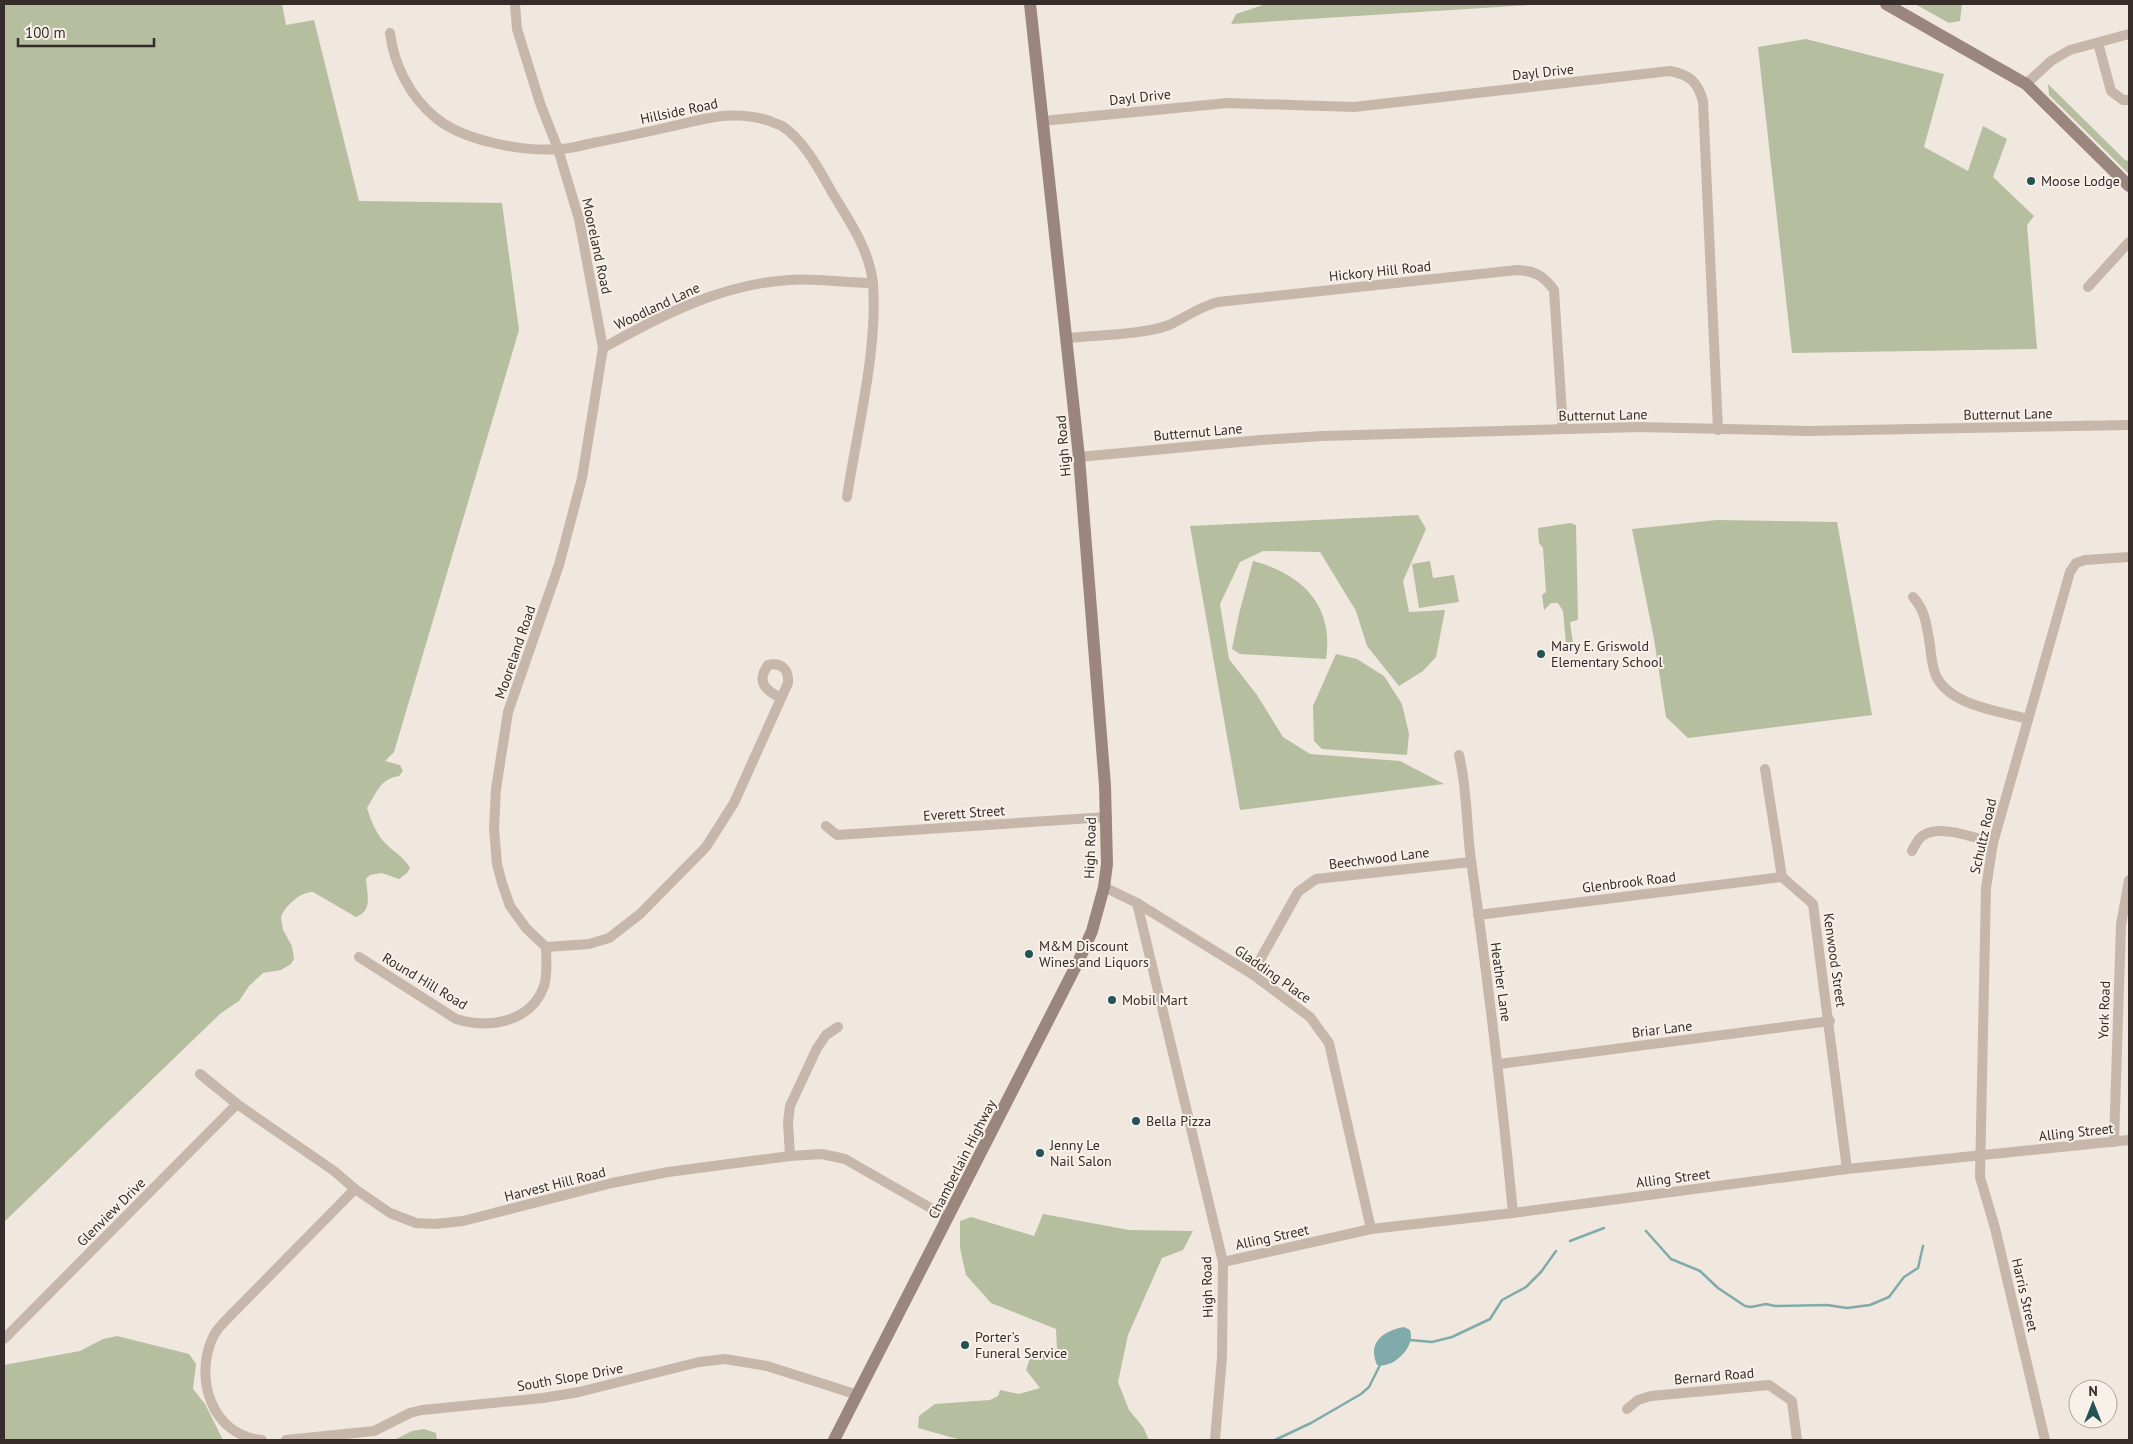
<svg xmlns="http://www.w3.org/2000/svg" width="2133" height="1444" font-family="'PT Sans',sans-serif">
	<rect width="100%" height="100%" fill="#f0e7de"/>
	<g fill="#b6bea0">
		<path d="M4,4h278l4,21 28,-5 45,181 143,2 17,127 -125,422 -9,9 15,4 3,6 -4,5c-19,3 -22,16 -32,32 4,13 9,25 18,35 9,9 19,14 25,25l-3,5 -8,6 -17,-6 -12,2 -4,4c1,15 7,32 -10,38l-43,-25c-12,-1 -28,14 -32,25l2,13 9,16 2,13 -3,5 -10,6 -18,3 -14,13 -10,15 -18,12 -217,209z"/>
		<polygon points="1266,4 1545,4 1231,24 1236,14"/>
		<polygon points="1915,4 1962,4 1960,21 1949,23"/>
		<polygon points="1806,39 1944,74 1924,147 1968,171 1983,126 2007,139 1993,177 2034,216 2027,225 2037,349 1792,353 1758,47"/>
		<polygon points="2048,84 2125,160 2129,161 2129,174 2049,95"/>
		<polygon points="1418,515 1426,529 1403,581 1409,612 1445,610 1436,657 1423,671 1399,686 1367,646 1356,611 1320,552 1263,551 1240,562 1220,604 1229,659 1257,695 1283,737 1310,754 1400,761 1444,784 1240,810 1190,526"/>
		<polygon points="1717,520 1837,522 1872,715 1688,738 1666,717 1654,639 1632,529"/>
		<polygon points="1570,523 1576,525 1578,620 1570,622 1573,644 1566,644 1563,611 1558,603 1551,603 1544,610 1542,595 1546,592 1543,548 1539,543 1538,528"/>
		<path d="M1253,561c50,13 81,45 73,98l-86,-5 -8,-5 7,-35z"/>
		<polygon points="1430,561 1433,578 1454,575 1459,602 1419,608 1412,564"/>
		<polygon points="1336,654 1357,659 1384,676 1402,704 1409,734 1407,755 1322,749 1314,741 1313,706"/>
		<polygon points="1043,1214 1129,1230 1193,1231 1183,1250 1162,1258 1128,1335 1118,1382 1129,1410 1143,1427 1149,1440 961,1440 918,1428 919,1416 935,1404 990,1400 998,1396 1000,1390 1019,1394 1040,1388 1026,1370 1033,1350 1057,1349 1056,1329 991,1303 966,1275 960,1248 960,1221 971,1217 1034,1236"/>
		<polygon points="117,1336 189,1354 196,1364 193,1389 205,1404 223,1440 4,1440 4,1365 80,1351 103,1339"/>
		<polygon points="424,1429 436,1433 437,1440 394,1440 412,1431"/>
	</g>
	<path fill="#80abaa" d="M1404,1327l6,3c6,17 -17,39 -33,35 -10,-23 6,-34 27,-38z"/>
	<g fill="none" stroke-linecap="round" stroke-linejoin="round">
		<g stroke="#80abaa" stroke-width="2.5">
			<polyline points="1646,1231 1671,1259 1700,1271 1718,1288 1745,1306 1751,1307 1766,1304 1775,1306 1827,1305 1847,1308 1870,1305 1889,1297 1904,1277 1918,1268 1923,1246"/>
			<polyline points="1570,1241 1604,1228"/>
			<polyline points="1409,1341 1410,1340 1432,1342 1452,1337 1490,1319 1502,1300 1526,1287 1541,1272 1556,1251"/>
			<polyline points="1275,1440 1311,1423 1361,1394 1369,1387 1381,1363"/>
		</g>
		<g stroke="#c7b7ab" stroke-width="10">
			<path d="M515,4l2,25 23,74 18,46 21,70 24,129 -21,130 -23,87 -51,147 -12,77 -2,39 3,36 5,19 8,23 16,22 20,19 43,-3 20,-6 31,-24 66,-67 28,-44 54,-120c1,-13 -6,-21 -20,-18 -12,17 -3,25 13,33"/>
			<path d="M390,33c4,32 20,64 46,85 28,23 87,34 123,31 11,0 23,-4 34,-6 25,-5 50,-10 76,-16 36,-8 64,-18 101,-6 3,2 8,3 12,5 22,14 38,45 51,68 17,28 37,57 40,90 5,65 -16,147 -26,213"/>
			<polyline points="2098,43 2111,91 2123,100 2129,100"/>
			<polyline points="2026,84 2051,61 2070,50 2129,34"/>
			<path d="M1042,121l186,-18 126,4 316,-36c20,4 27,10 33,30l15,329"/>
			<polyline points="2088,287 2129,242"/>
			<path d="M1067,338c28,-3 77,-3 102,-13 17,-8 30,-18 49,-23l299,-32c18,1 26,5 37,20l9,139"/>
			<path d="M603,348c57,-32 118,-64 186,-68 27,-2 56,3 84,3"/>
			<polyline points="1079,457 1261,440 1322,436 1639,427 1807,431 2129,425"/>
			<path d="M1913,597c12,13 13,26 16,42 2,11 2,24 6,34 11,32 64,38 93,46"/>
			<path d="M1459,755c9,37 7,75 13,112 16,115 30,230 41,346"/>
			<polyline points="1765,769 1782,877 1813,904 1847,1169"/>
			<polyline points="826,826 837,835 1107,817"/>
			<path d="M1912,851c2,-4 5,-10 8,-13 16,-16 55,0 73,5"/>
			<polyline points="1104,887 1137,903 1252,974 1310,1017 1329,1043 1371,1229"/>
			<polyline points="1137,903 1223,1262 1222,1357 1215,1440"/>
			<polyline points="1478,915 1782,877"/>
			<path d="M359,957l97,62c32,10 75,4 88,-33 4,-12 2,-26 2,-39"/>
			<polyline points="1252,974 1298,892 1316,879 1471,862"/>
			<polyline points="1499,1064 1830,1021"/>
			<polyline points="200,1074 237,1104 334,1171 355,1189 390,1213 416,1223 435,1224 463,1221 612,1183 668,1172 790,1156 822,1154 845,1159 948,1218"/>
			<polyline points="2114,1142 2121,925 2129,880"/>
			<polyline points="790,1156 788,1122 790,1106 817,1048 826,1035 838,1027"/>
			<polyline points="1223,1262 1371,1229 1513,1213 1847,1169 2129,1140"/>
			<polyline points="4,1339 237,1104"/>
			<polyline points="1627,1409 1638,1400 1651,1396 1769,1385 1792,1401 1797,1440"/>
			<path d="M262,1440c-51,-4 -69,-64 -48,-105 4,-7 10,-13 15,-18l126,-128"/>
			<polyline points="286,1440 374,1431 410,1413 422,1410 543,1398 579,1392 699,1362 725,1359 767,1366 858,1395"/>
			<polyline points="2045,1440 1995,1228 1980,1177 1986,888 1993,843 2070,572 2076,563 2085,560 2129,557"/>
		</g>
		<g stroke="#9b867d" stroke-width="12">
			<polyline points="1886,4 2026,84 2129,186"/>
			<polyline points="834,1440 1079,960 1092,931 1104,887 1107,864 1105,786 1079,457 1030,4"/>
		</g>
	</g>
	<g fill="#235354" stroke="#f8f1ea" stroke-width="2">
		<circle cx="2031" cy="181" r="5"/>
		<circle cx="1541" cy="654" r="5"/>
		<circle cx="1029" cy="954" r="5"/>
		<circle cx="1112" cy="1000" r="5"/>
		<circle cx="1136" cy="1121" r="5"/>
		<circle cx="1040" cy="1153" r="5"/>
		<circle cx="965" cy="1345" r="5"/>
	</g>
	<g text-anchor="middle" stroke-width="4" stroke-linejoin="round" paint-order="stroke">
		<g font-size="14" fill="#362d2a" stroke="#f8f1ea">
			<text transform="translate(1543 72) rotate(-6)" y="5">Dayl Drive</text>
			<text transform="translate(1140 97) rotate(-6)" y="5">Dayl Drive</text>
			<text transform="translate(679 111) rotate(-12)" y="5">Hillside Road</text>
			<text transform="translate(597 246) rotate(78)" y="5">Mooreland Road</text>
			<text transform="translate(1380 271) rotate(-6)" y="5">Hickory Hill Road</text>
			<text transform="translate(657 306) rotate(-25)" y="5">Woodland Lane</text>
			<text transform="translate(2008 414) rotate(-1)" y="5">Butternut Lane</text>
			<text transform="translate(1603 415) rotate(-1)" y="5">Butternut Lane</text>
			<text transform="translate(1198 432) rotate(-5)" y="5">Butternut Lane</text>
			<text transform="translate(1063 446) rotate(-95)" y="5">High Road</text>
			<text transform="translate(515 652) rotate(-71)" y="5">Mooreland Road</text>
			<text transform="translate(964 813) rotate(-4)" y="5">Everett Street</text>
			<text transform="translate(1983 836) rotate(-77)" y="5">Schultz Road</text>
			<text transform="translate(1090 848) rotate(-88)" y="5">High Road</text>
			<text transform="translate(1379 858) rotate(-7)" y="5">Beechwood Lane</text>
			<text transform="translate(1629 882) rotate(-7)" y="5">Glenbrook Road</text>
			<text transform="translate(1835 960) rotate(82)" y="5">Kenwood Street</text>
			<text transform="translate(1273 974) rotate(35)" y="5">Gladding Place</text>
			<text transform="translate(425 981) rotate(31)" y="5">Round Hill Road</text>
			<text transform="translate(1501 982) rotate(82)" y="5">Heather Lane</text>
			<text transform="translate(2104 1010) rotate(-88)" y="5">York Road</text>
			<text transform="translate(1662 1029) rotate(-7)" y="5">Briar Lane</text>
			<text transform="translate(2076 1132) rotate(-6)" y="5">Alling Street</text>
			<text transform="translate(962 1159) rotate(-63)" y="5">Chamberlain Highway</text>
			<text transform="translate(1673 1178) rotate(-7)" y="5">Alling Street</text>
			<text transform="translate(555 1184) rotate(-14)" y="5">Harvest Hill Road</text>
			<text transform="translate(111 1212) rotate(-45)" y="5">Glenview Drive</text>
			<text transform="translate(1272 1237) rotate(-12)" y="5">Alling Street</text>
			<text transform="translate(1207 1287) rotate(-92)" y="5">High Road</text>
			<text transform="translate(2025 1295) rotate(77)" y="5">Harris Street</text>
			<text transform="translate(1714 1376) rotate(-5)" y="5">Bernard Road</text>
			<text transform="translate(570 1377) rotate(-10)" y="5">South Slope Drive</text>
		</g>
		<g font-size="14" fill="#362d2a" stroke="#f8f1ea" text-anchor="start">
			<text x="2041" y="186">Moose Lodge</text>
			<text x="1551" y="651">Mary E. Griswold<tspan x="1551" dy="16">Elementary School</tspan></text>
			<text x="1039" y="951">M&amp;M Discount<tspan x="1039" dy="16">Wines and Liquors</tspan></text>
			<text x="1122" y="1005">Mobil Mart</text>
			<text x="1146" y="1126">Bella Pizza</text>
			<text x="1050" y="1150">Jenny Le<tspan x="1050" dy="16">Nail Salon</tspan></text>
			<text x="975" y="1342">Porter's<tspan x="975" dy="16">Funeral Service</tspan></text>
		</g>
	</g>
	<rect width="2133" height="1444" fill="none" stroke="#362d2a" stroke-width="10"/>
	<g transform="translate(2093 1404)"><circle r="24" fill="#f8f1ea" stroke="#aaa39d"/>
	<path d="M0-4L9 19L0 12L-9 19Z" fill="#235354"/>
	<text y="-8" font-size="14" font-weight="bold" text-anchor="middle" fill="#362d2a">N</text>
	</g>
	<path d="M18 38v8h136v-8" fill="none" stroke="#362d2a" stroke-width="2.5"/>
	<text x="25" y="38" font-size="15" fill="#362d2a" stroke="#f8f1ea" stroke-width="4" paint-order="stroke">100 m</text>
</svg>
